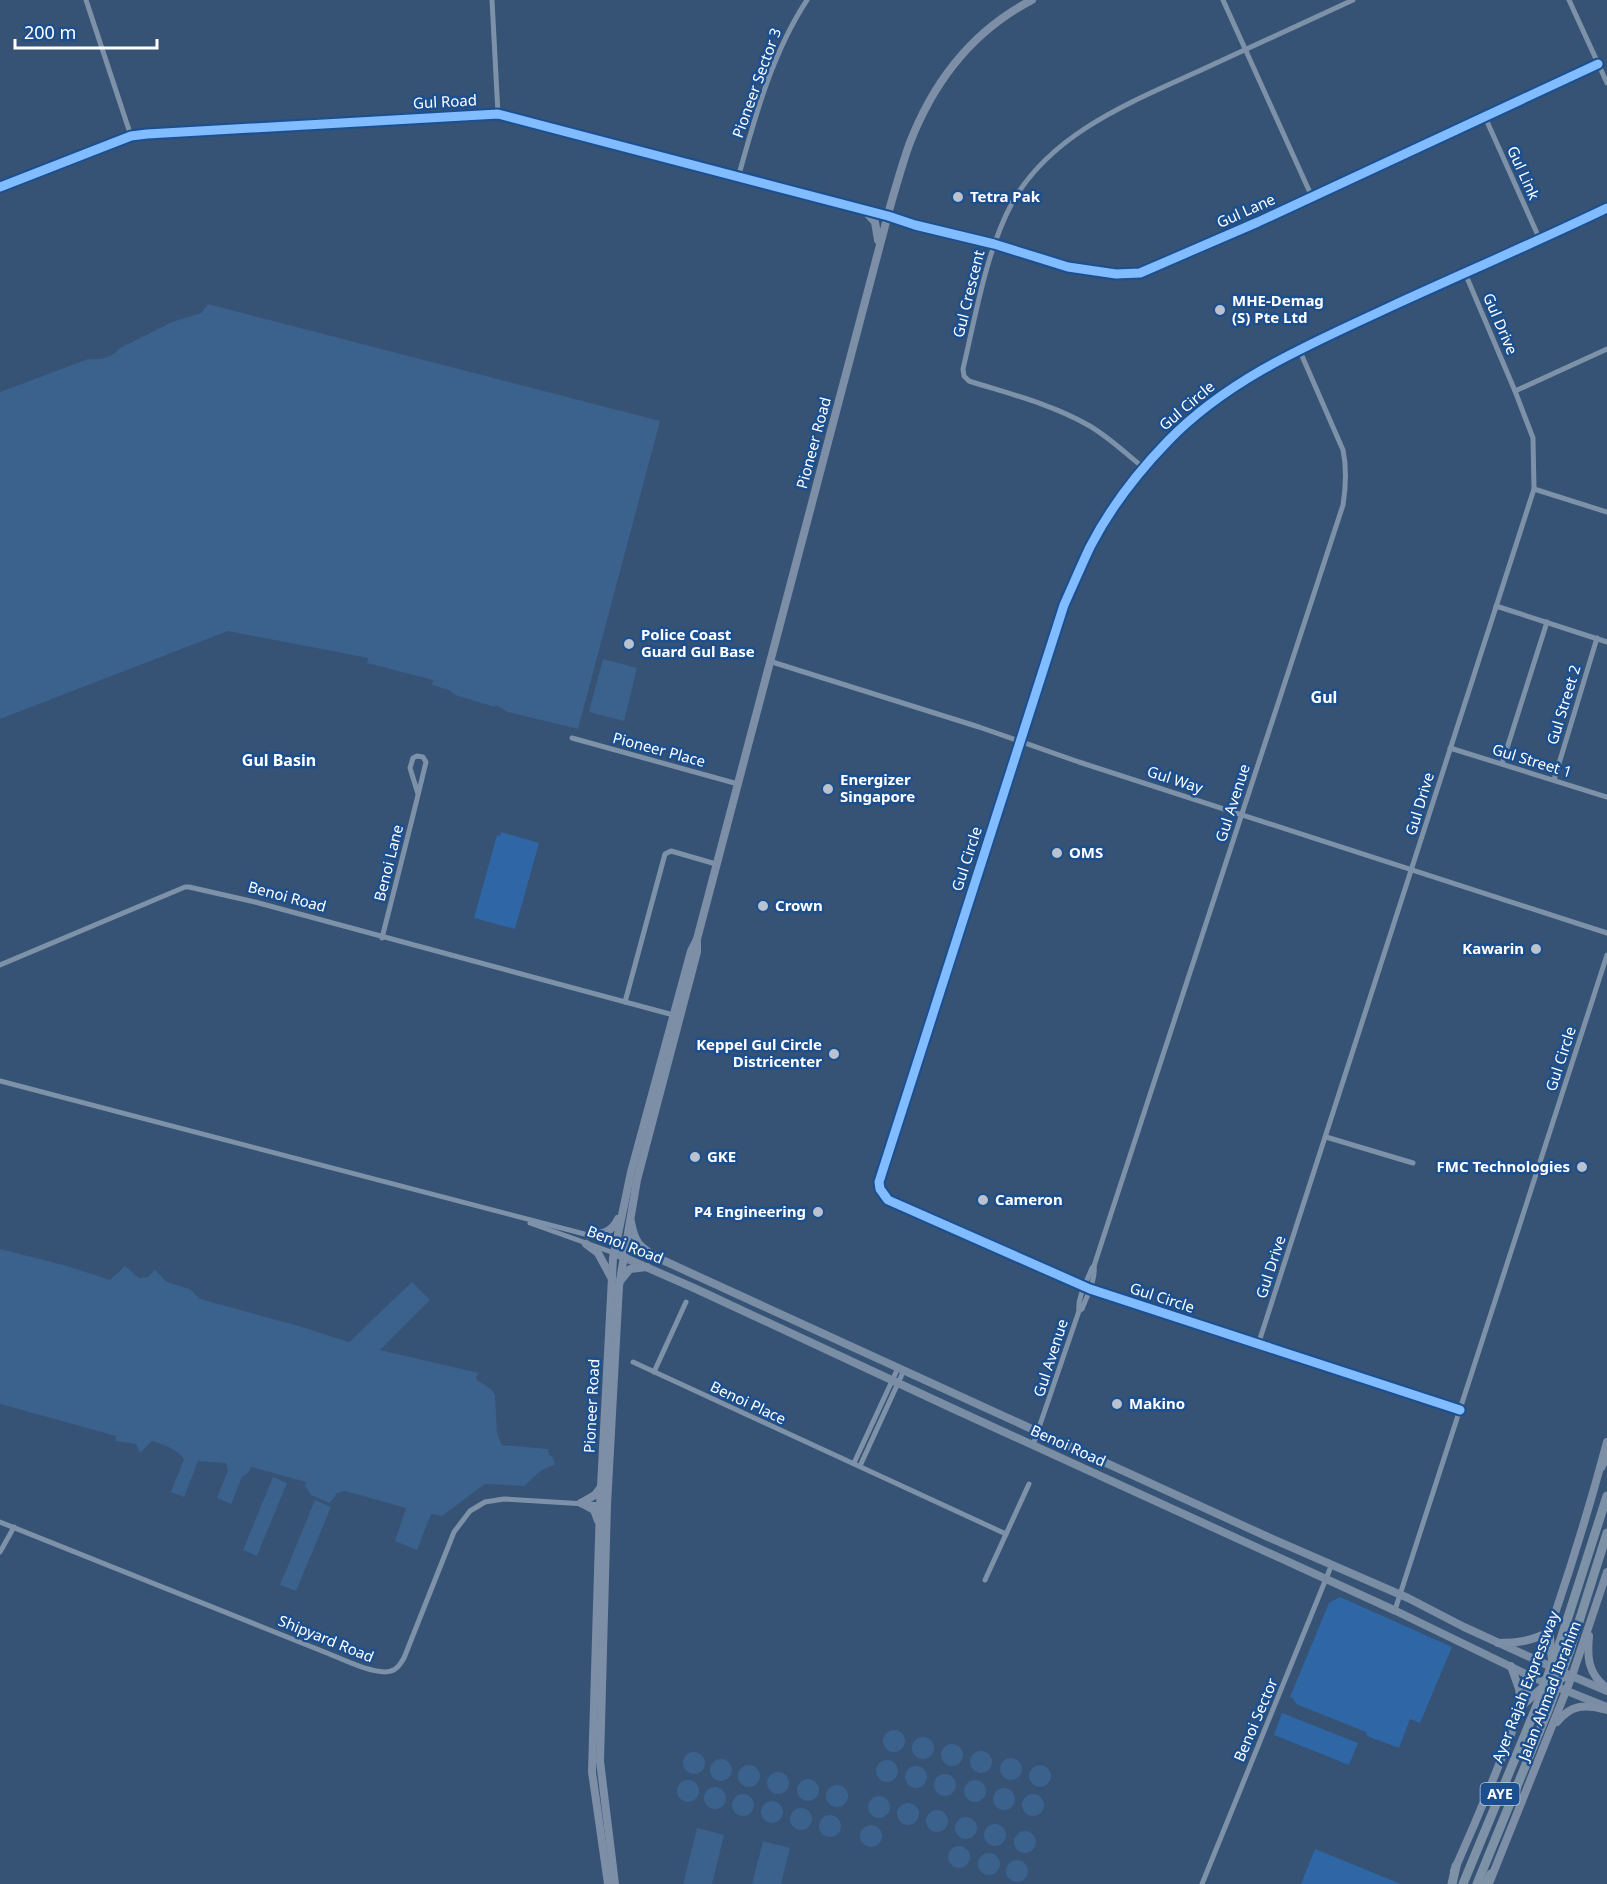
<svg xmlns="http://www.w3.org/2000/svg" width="1607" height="1884" font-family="'Noto Sans',sans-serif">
	<rect width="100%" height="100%" fill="#365274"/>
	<g fill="#2f66a5">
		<polygon points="501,832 539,843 515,929 474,918 497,835 500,836"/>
		<polygon points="1340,1597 1452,1647 1420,1723 1410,1719 1399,1748 1367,1736 1366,1732 1296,1704 1294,1699 1290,1697 1329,1603"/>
		<polygon points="1282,1713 1358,1743 1349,1765 1274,1735"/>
		<polygon points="1315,1849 1401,1884 1301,1884"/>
	</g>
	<g fill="#3b618d">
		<path d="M208,304l452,117 -82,308 -70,-17 -12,-7 -1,2 -40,-12 -6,-5 -17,-5 1,-5 -66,-17 1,-5 -140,-27 -228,88v-327l88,-33c12,1 24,-1 32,-11l52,-26 29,-9z"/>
		<polygon points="603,659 637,668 624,721 589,712"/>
		<path d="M0,1249l67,17 43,14 15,-14 14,12 9,-1 7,-7 12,12 23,7 10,10 99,27 50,16 63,-60 18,18 -50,50 99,23 -3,4 1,3 14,9 4,6 2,38 5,12 46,4 1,6 4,2 2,8c-13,3 -21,11 -30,21l-40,-2 -43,32 -11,-2 -14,36 -22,-9 11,-33 -61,-17 -8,2 -7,10 -19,-8 -6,-9 1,-4 -55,-15 -2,5 -7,5 -11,27 -14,-6 11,-28 -2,-7 -28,-2 -14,36 -13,-5 13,-33c-7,-10 -20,-14 -32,-18l-12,12 -4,-9 -20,-3v-5l-116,-32z"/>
		<polygon points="273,1477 287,1483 257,1556 243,1550"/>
		<polygon points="315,1500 331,1507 296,1591 280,1585"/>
		<circle cx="894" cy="1741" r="11"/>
		<circle cx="923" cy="1748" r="11"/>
		<circle cx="952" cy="1755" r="11"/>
		<circle cx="981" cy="1762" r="11"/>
		<circle cx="694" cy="1763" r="11"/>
		<circle cx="1011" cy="1769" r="11"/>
		<circle cx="721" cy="1770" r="11"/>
		<circle cx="887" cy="1771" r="11"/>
		<circle cx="1040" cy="1776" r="11"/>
		<circle cx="749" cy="1776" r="11"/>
		<circle cx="916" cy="1777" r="11"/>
		<circle cx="778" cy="1783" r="11"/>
		<circle cx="945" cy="1785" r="11"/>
		<circle cx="808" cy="1790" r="11"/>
		<circle cx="688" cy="1791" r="11"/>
		<circle cx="975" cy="1791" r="11"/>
		<circle cx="837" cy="1796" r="11"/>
		<circle cx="715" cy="1798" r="11"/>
		<circle cx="1004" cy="1799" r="11"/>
		<circle cx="743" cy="1805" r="11"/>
		<circle cx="1033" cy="1805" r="11"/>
		<circle cx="879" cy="1807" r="11"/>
		<circle cx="772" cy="1812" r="11"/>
		<circle cx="908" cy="1814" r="11"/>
		<circle cx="801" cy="1819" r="11"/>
		<circle cx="937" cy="1821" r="11"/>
		<circle cx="830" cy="1826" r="11"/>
		<circle cx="966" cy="1828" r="11"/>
		<circle cx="995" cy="1835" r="11"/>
		<circle cx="871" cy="1836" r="11"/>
		<polygon points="697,1828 724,1835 712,1884 683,1884"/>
		<circle cx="1025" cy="1842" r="11"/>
		<polygon points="763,1841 790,1848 781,1884 752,1884"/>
		<circle cx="959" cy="1857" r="11"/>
		<circle cx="989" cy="1864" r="11"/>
		<circle cx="1017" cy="1871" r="11"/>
	</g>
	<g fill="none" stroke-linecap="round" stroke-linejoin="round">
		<g stroke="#7d92a8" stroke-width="5">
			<polyline points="86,0 131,136"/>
			<polyline points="492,0 498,114"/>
			<polyline points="1223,0 1312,197"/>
			<polyline points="1569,0 1607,83"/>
			<polyline points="1485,117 1540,240"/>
			<path d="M738,178c17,-61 34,-125 69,-178"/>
			<polyline points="0,187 131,136 147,134 498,114 888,216 915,225 994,244 1068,267 1116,274 1140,273 1258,222 1598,64"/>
			<polyline points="1515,391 1607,349"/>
			<path d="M1144,468c-18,-14 -36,-32 -56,-43 -37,-21 -78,-31 -119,-44l-5,-5 -1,-7c13,-55 23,-117 49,-166 39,-70 119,-101 187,-132 51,-24 103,-47 154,-71"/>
			<polyline points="1534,489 1607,512"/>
			<polyline points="1496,606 1607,642"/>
			<polyline points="769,661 979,727 1079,762 1607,933"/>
			<polyline points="572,738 738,784"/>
			<polyline points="1450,748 1607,797"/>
			<polyline points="1502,764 1547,622"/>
			<polyline points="1554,780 1597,638"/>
			<path d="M382,938c15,-59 30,-117 44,-176l-3,-5 -6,-1 -4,2 -3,10 8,26"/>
			<polyline points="0,965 185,887 189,887 255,902 677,1016"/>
			<polyline points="625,1002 665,854 671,851 716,864"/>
			<polyline points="0,1081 615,1242"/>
			<polyline points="1326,1137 1413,1163"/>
			<polyline points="530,1223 614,1253"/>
			<path d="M1079,1311l3,-2c5,-13 14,-30 12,-43l13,-40 236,-721c3,-19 4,-36 0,-55l-44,-101"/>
			<polyline points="1258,1345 1534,489 1533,438 1515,391 1465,273"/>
			<polyline points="633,1362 1006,1534"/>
			<polyline points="654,1372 686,1302"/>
			<path d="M1460,1410l-370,-121 -202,-89 -8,-11 -1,-7 185,-577c9,-20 17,-39 26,-58 20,-39 48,-75 78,-106 62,-64 145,-98 224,-135 72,-33 144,-64 215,-98"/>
			<path d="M1033,1445l46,-134c-2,-13 8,-30 13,-43l2,-2"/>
			<polyline points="854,1463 898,1368"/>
			<polyline points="860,1466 904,1370"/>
			<path d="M0,1522l327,131c15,6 49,23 64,18 7,-2 9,-7 13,-13l50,-126 16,-21 15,-9 19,-3 98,6"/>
			<polyline points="0,1552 14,1527"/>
			<polyline points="985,1580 1029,1484"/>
			<polyline points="1395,1610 1607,955"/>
			<polyline points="1202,1884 1332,1564"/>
		</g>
		<g stroke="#798da4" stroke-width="8">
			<polyline points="615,1242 658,1258 1268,1537 1408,1598 1464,1627 1556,1669"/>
			<polyline points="614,1253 694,1288 956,1410 1396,1611 1532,1677 1607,1707"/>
			<polyline points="1567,1674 1607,1691"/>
		</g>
		<g stroke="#7d8ea7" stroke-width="8">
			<polyline points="864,210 875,222 878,240"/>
			<path d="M631,1222c4,22 9,25 27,36"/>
			<path d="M589,1235c14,-1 23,-3 29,-16"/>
			<polyline points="586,1244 598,1253 612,1279"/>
			<polyline points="621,1280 630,1269 647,1267"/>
			<polyline points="581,1503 594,1510 598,1521"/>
			<polyline points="581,1503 595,1495 601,1487"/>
			<path d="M1589,1636c-2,22 -1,38 18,52"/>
			<polyline points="1550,1637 1552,1661 1557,1683"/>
			<path d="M1498,1643c19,0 35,-2 52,-12"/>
			<polyline points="1511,1666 1519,1689 1521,1703"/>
			<polyline points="1524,1704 1545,1685 1570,1675"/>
			<path d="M1557,1722c14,-18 29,-18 50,-12"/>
			<path d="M1454,1871c62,-139 114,-283 153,-429"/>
			<polyline points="1490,1881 1572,1676 1607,1572"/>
			<path d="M608,1884l-16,-112 8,-267 13,-247 18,-86 60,-221 6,-12 193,-732c6,-21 12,-42 19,-62 24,-63 63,-114 123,-145"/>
			<polyline points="615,1884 600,1761 607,1505 619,1286 637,1180 697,952 697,942"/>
		</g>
		<g stroke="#7e92a7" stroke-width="9">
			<polyline points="1601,1467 1607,1455"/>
			<polyline points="1452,1884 1456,1866"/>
			<polyline points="1463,1884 1538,1703 1561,1639 1607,1496"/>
			<polyline points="1477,1884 1549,1708 1570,1650 1607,1533"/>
			<polyline points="1486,1884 1491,1874"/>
		</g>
		<defs>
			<g id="cycleway">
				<polyline points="0,187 131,136 147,134 498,114 888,216 915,225 994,244 1068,267 1116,274 1140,273 1258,222 1598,64"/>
				<path d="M1460,1410l-370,-121 -202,-89 -8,-11 -1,-7 185,-577c9,-20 17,-39 26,-58 20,-39 48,-75 78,-106 62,-64 145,-98 224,-135 72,-33 144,-64 215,-98"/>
			</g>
		</defs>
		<use href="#cycleway" stroke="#1b4f8f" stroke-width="13"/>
		<use href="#cycleway" stroke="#80bcff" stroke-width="9"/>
	</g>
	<g fill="#b9c2ce" stroke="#1b4f8f" stroke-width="2">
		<circle cx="958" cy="197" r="6"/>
		<circle cx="1220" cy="310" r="6"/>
		<circle cx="629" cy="644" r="6"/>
		<circle cx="828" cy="789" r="6"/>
		<circle cx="1057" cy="853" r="6"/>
		<circle cx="763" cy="906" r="6"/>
		<circle cx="1536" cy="949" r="6"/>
		<circle cx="834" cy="1054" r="6"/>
		<circle cx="695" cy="1157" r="6"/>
		<circle cx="1582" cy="1167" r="6"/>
		<circle cx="983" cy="1200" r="6"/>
		<circle cx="818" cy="1212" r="6"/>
		<circle cx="1117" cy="1404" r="6"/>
	</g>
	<g text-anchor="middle" stroke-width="5" stroke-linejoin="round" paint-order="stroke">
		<rect fill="#1b4f8f" stroke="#bbcadd" stroke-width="1.5" x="1480.5" y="1783" width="39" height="22" rx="4.5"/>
		<g font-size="14" font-weight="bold" fill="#fff">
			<text x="1500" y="1799">AYE</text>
		</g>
		<g font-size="15" fill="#fff" stroke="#1b4f8f">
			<text transform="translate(757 83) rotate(-70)" y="5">Pioneer Sector 3</text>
			<text transform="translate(445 102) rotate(-3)" y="5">Gul Road</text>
			<text transform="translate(1523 173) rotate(66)" y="5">Gul Link</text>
			<text transform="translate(1246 211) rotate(-24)" y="5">Gul Lane</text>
			<text transform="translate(969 294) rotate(-76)" y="5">Gul Crescent</text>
			<text transform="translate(1500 324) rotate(67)" y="5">Gul Drive</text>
			<text transform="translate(1187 406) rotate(-40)" y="5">Gul Circle</text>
			<text transform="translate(814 443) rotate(-75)" y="5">Pioneer Road</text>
			<text transform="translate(1564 705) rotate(-73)" y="5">Gul Street 2</text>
			<text transform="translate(659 750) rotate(15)" y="5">Pioneer Place</text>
			<text transform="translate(1532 761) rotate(17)" y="5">Gul Street 1</text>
			<text transform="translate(1175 780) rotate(18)" y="5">Gul Way</text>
			<text transform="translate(1233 803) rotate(-72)" y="5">Gul Avenue</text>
			<text transform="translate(1420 804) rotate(-73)" y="5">Gul Drive</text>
			<text transform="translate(967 859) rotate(-72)" y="5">Gul Circle</text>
			<text transform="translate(389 863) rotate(-76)" y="5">Benoi Lane</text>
			<text transform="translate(287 897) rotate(15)" y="5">Benoi Road</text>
			<text transform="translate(1561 1059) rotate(-72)" y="5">Gul Circle</text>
			<text transform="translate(625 1245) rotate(21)" y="5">Benoi Road</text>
			<text transform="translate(1271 1267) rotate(-72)" y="5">Gul Drive</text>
			<text transform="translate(1162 1298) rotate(18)" y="5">Gul Circle</text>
			<text transform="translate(1051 1358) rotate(-72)" y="5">Gul Avenue</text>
			<text transform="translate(748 1403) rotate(25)" y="5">Benoi Place</text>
			<text transform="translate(592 1406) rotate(-87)" y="5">Pioneer Road</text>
			<text transform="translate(1068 1446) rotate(24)" y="5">Benoi Road</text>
			<text transform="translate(326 1639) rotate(22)" y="5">Shipyard Road</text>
			<text transform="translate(1526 1687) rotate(-69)" y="5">Ayer Rajah Expressway</text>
			<text transform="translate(1550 1691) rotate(-69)" y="5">Jalan Ahmad Ibrahim</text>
			<text transform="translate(1256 1720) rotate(-67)" y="5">Benoi Sector</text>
		</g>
		<g font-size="15" font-weight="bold" fill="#fff" stroke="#1b4f8f" text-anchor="start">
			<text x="970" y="202">Tetra Pak</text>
			<text x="1232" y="306">MHE-Demag<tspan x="1232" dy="17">(S) Pte Ltd</tspan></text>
			<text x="641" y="640">Police Coast<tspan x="641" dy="17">Guard Gul Base</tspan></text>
			<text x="840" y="785">Energizer<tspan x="840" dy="17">Singapore</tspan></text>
			<text x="1069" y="858">OMS</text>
			<text x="775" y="911">Crown</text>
			<text x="1524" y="954" text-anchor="end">Kawarin</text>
			<text x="822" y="1050" text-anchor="end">Keppel Gul Circle<tspan x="822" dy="17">Districenter</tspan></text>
			<text x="707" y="1162">GKE</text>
			<text x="1570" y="1172" text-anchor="end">FMC Technologies</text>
			<text x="995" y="1205">Cameron</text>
			<text x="806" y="1217" text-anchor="end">P4 Engineering</text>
			<text x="1129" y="1409">Makino</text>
		</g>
		<g font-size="16" font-weight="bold" fill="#fff" stroke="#1b4f8f">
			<text x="1324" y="703">Gul</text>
			<text x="279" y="766">Gul Basin</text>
		</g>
	</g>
	<path d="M15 39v9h142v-9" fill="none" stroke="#ffffff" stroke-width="3"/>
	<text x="24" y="39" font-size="18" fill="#ffffff" stroke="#1b4f8f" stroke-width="4.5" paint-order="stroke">200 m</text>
</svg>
